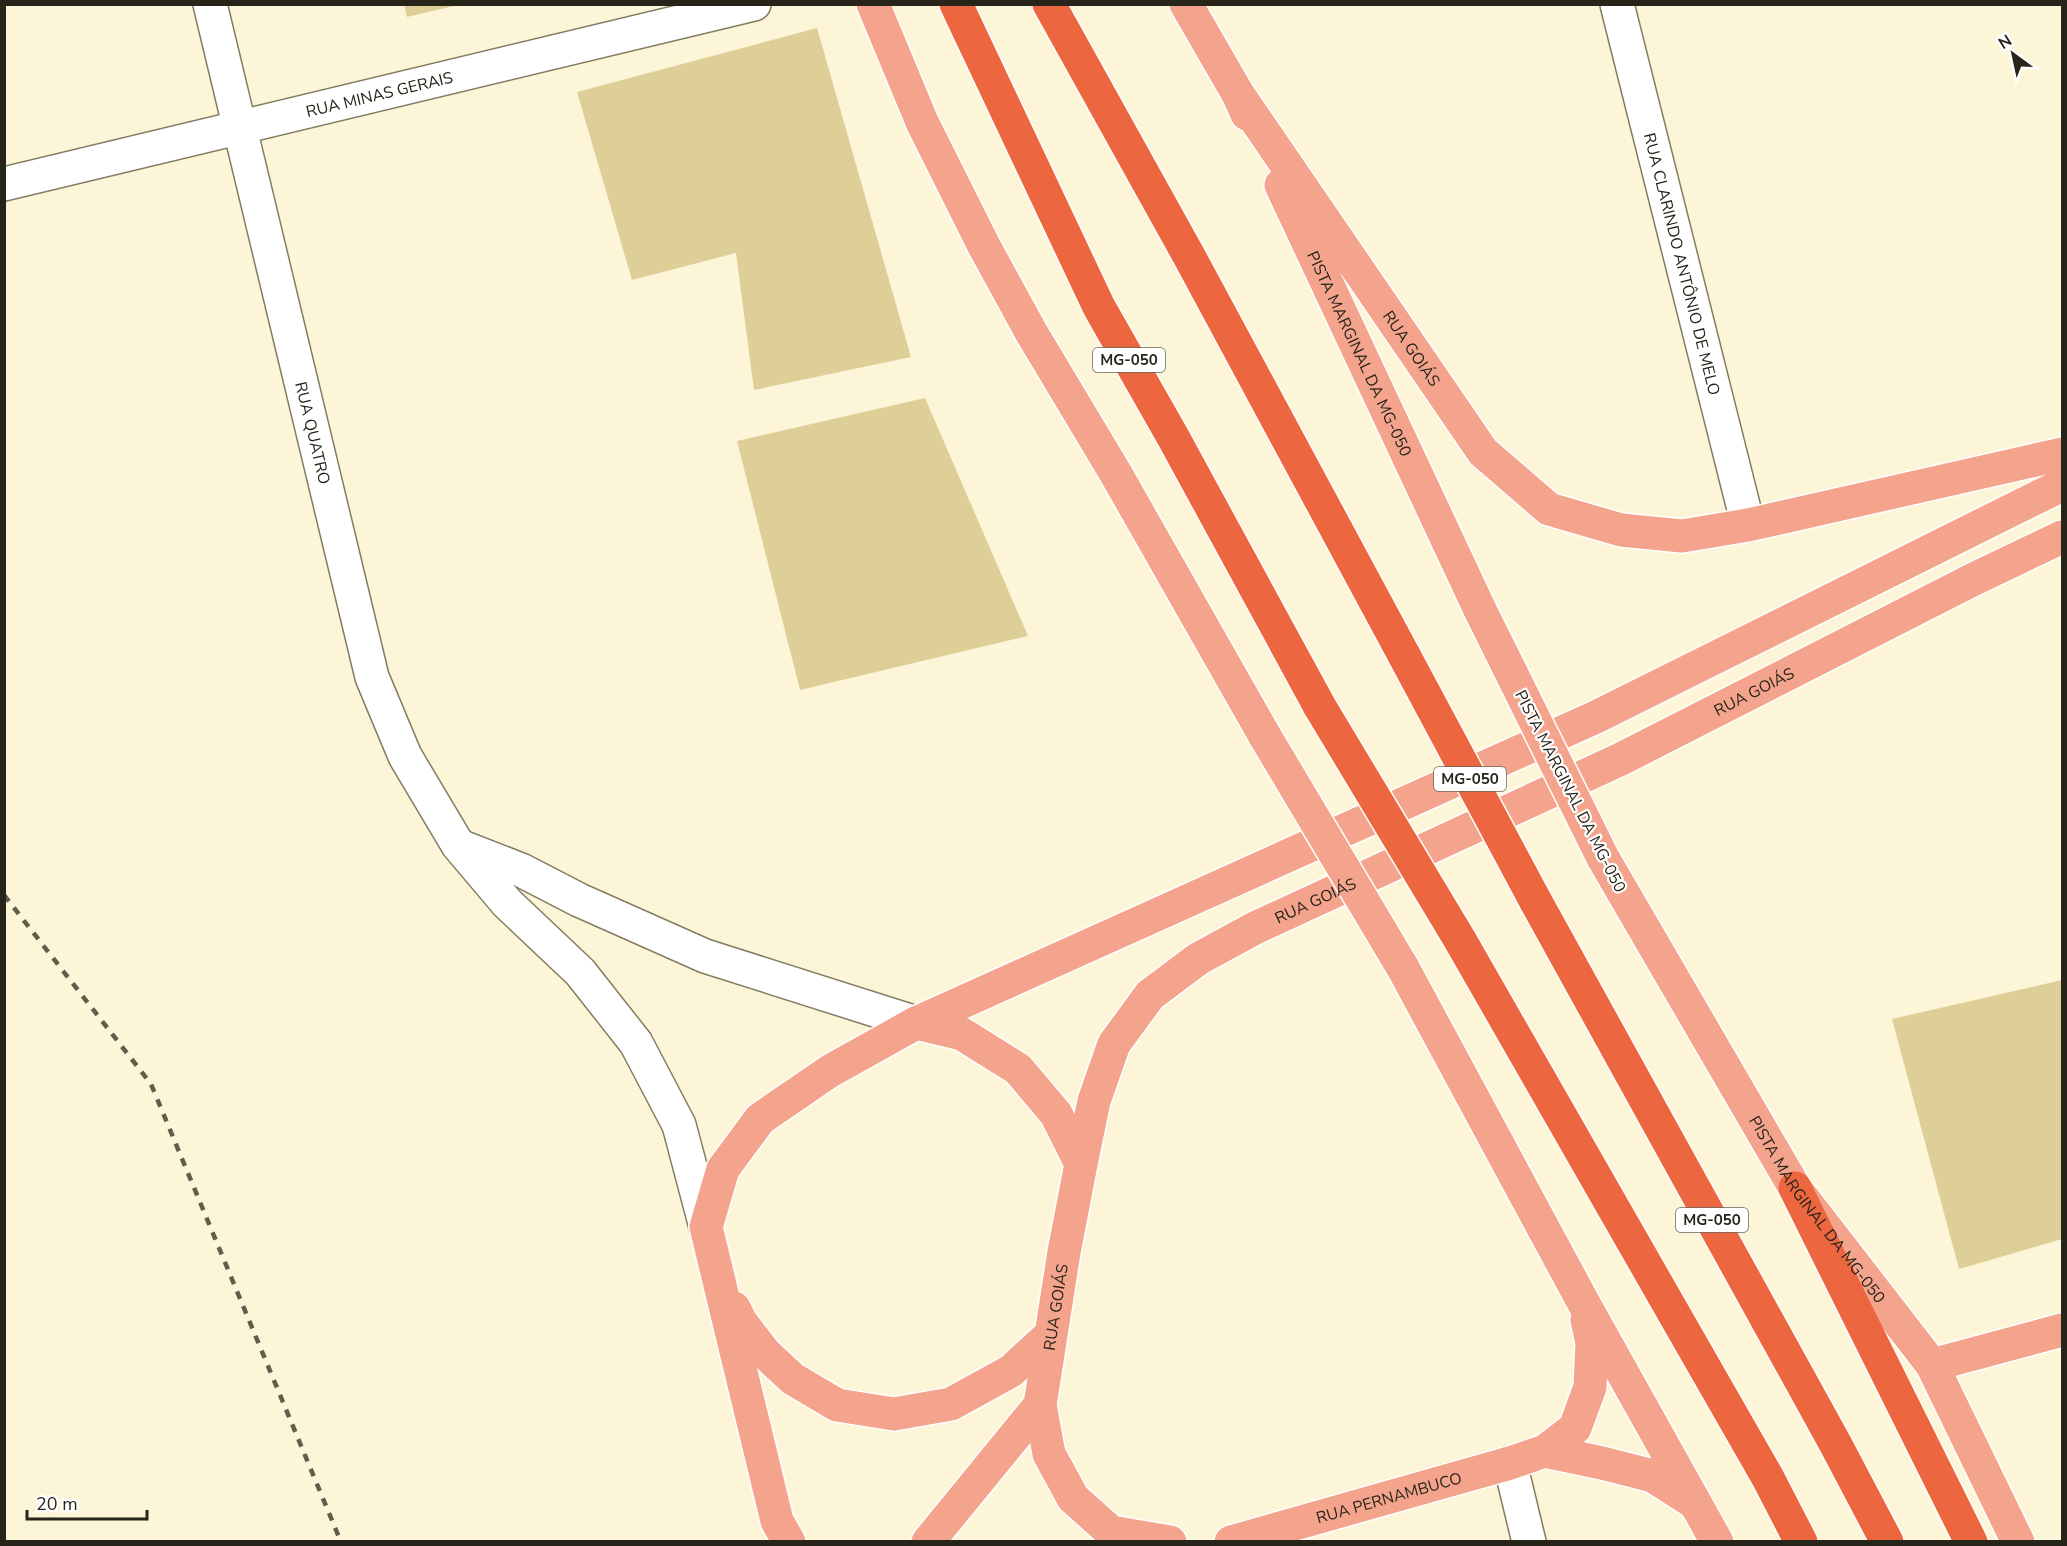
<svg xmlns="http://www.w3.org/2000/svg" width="2067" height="1546" font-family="'Nunito Sans',sans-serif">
	<rect width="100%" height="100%" fill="#fdf5d7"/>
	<g fill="#decf98">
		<polygon points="404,4 458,4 458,5 407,17"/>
		<polygon points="817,28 911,357 754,390 736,253 632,280 577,92"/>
		<polygon points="925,398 1028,636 800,690 737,441"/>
		<polygon points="2062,980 2062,1239 1959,1269 1892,1019"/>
	</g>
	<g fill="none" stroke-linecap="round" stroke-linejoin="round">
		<defs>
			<g id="minor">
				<path id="s1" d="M210,4l162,673 33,79 53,89 49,58 73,69 56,71 43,82 27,102"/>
				<path id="s2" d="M1617,4l131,521"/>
				<path id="s3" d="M4,184l750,-180"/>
				<polyline points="462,847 521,870 579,900 705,956 916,1023"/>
				<polyline points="1510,1463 1529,1542"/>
			</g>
			<g id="major">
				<polyline points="873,4 922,122 984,246 1031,332 1116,474 1266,738"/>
				<polyline points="1186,4 1238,94 1247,114"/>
				<path id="s4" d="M1238,94l245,358 66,57 72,21 61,6 66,-11 314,-71"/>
				<path id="s5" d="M1281,185l200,427"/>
				<path id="s6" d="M1603,858l192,330 137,177 86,177"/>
				<polyline points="1403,968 1582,1300 1717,1542"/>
				<polyline points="916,1023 962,1034 1018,1069 1056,1114 1081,1164"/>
				<polyline points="734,1308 741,1322 765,1353 793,1379 837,1405 894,1414 951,1404 1011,1371 1050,1335"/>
				<polyline points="1932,1365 2062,1330"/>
				<polyline points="1545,1451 1602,1463 1653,1476 1695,1503"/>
				<polyline points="789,1542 777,1521 706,1227 723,1169 760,1119 830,1071 916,1023 1596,717 2062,485"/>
				<polyline points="928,1542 1040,1405"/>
				<path id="s7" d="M1170,1542l-59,-10 -38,-34 -24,-44 -9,-49 24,-153 17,-88 13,-63 20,-57 36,-49 48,-36 57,-31 366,-169 353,-180 88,-42"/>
				<path id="s8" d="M1231,1542l279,-79 35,-12 30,-23 15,-41 2,-44 -5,-23"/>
			</g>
			<g id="highway">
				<polyline points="956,4 1099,307 1173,437 1320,707"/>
				<polyline points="1049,4 1189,256 1405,657"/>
				<polyline points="1535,900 1836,1445 1887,1542"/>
				<polyline points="1460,940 1768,1478 1801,1542"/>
				<polyline points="1795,1188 1971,1542"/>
			</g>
		</defs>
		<use href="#minor" stroke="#837c62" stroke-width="36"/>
		<use href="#major" stroke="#fff" stroke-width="36"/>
		<use href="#highway" stroke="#fff" stroke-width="36"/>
		<use href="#minor" stroke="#fff" stroke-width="33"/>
		<use href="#major" stroke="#f4a48c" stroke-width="33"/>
		<use href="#highway" stroke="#ec6740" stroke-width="33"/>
		<polyline stroke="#615d4d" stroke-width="4.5" stroke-dasharray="8 8" stroke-linecap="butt" points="4,895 151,1084 341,1542"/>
		<defs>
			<g id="major-bridge">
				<polyline points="1481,612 1603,858"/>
				<polyline points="1266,738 1403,968"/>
			</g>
			<g id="highway-bridge">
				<polyline points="1405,657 1535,900"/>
				<polyline points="1320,707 1460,940"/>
			</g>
		</defs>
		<use href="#major-bridge" stroke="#fff" stroke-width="36" stroke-linecap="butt"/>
		<use href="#highway-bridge" stroke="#fff" stroke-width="36" stroke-linecap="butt"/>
		<use href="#major-bridge" stroke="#f4a48c" stroke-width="33"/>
		<use href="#highway-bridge" stroke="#ec6740" stroke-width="33"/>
	</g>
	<g text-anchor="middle" stroke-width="4.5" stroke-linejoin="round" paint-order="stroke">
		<g fill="#fff" stroke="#68665e" stroke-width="1.5">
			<rect x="1093" y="348" width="72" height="24" rx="4.5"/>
			<rect x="1434" y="767" width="72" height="24" rx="4.5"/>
			<rect x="1676" y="1208" width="72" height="24" rx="4.5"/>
		</g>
		<g font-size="15" font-weight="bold" fill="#272419">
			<text x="1129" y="365">MG-050</text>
			<text x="1470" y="784">MG-050</text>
			<text x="1712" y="1225">MG-050</text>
		</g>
		<g font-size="16" fill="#272419" stroke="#fff">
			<text dy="6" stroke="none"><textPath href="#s3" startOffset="386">RUA MINAS GERAIS</textPath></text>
			<text dy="6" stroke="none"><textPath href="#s2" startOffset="268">RUA CLARINDO ANTÔNIO DE MELO</textPath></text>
			<text dy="6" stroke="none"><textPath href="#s4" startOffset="308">RUA GOIÁS</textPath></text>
			<text dy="6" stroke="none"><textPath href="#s5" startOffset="186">PISTA MARGINAL DA MG-050</textPath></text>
			<text dy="6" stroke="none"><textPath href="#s1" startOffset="441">RUA QUATRO</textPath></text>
			<text dy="6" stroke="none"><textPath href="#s7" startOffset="1318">RUA GOIÁS</textPath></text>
			<text transform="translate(1571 791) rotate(63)" y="6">PISTA MARGINAL DA MG-050</text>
			<text dy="6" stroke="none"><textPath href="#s7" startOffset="832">RUA GOIÁS</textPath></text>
			<text dy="6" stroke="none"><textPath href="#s6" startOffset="412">PISTA MARGINAL DA MG-050</textPath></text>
			<text dy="6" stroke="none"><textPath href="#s7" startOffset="310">RUA GOIÁS</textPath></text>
			<text dy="6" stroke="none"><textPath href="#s8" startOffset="164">RUA PERNAMBUCO</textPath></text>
		</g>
	</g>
	<rect width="2067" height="1546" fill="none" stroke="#272419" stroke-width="12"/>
	<g transform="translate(2013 54) rotate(327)" stroke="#ffffff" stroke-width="4.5" paint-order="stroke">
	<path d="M0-4.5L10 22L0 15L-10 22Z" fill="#272419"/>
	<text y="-9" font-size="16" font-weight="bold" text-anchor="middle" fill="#272419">N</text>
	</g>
	<path d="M27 1510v9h120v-9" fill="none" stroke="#272419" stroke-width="3"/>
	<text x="36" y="1510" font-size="18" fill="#272419" stroke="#ffffff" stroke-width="4.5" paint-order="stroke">20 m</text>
</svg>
